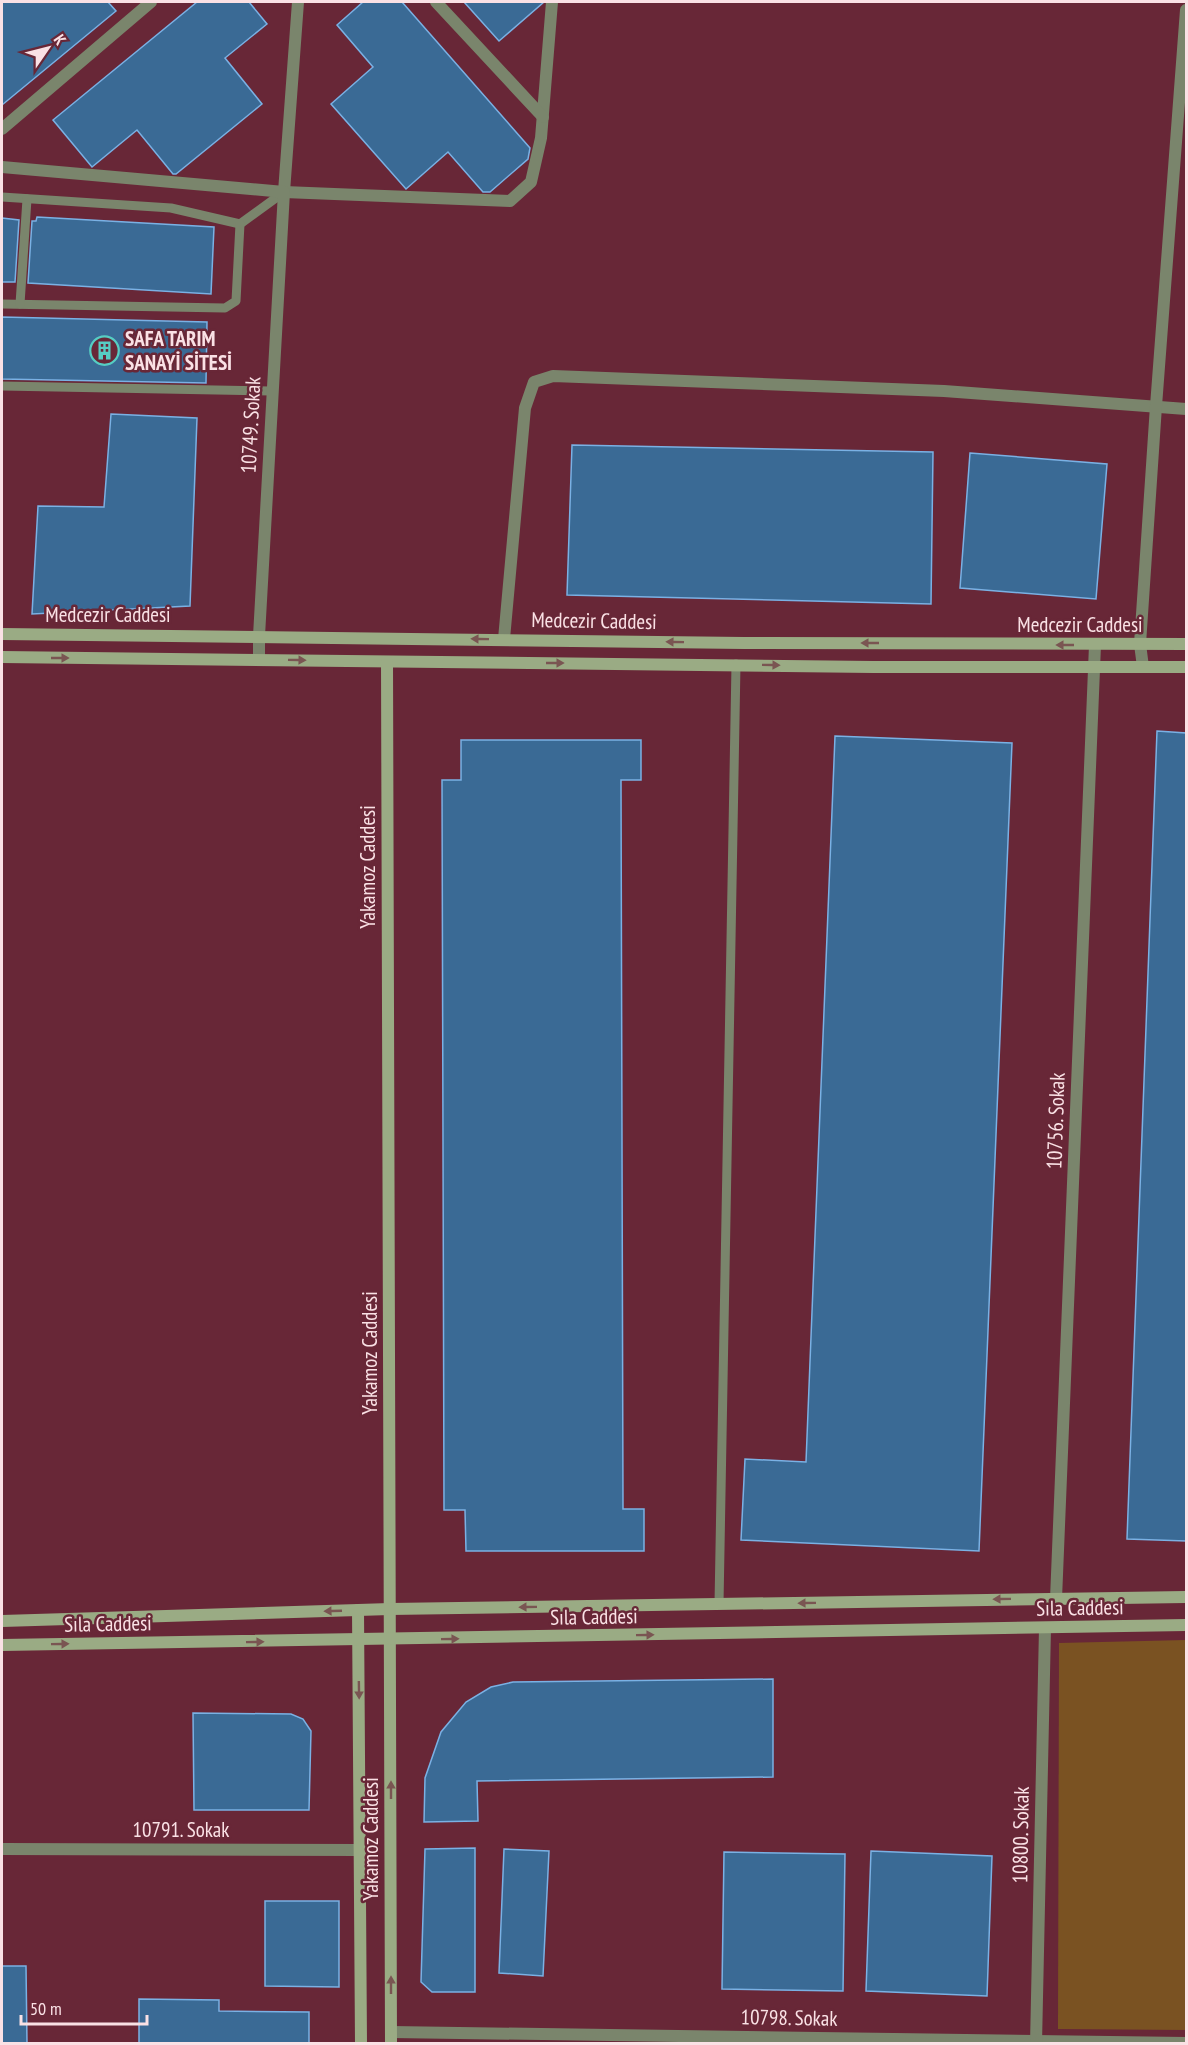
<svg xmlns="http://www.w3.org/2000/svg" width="1188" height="2045" font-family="'PT Sans Narrow',sans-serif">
	<rect width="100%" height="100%" fill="#682737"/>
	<polygon fill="#7a5222" points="1186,1640 1186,2030 1058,2029 1059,1643"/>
	<g fill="#3a6a95" stroke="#7ab1e4" stroke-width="1.5">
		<polygon points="2,2 108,2 116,11 2,105"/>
		<polygon points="197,2 249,2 267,24 225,58 262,104 176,174 173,174 137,130 92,167 53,120"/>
		<polygon points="363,2 402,2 530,148 528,159 490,192 483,192 448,152 406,189 331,104 373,67 337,25"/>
		<polygon points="464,2 544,2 499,41"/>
		<polygon points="37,217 214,227 211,294 28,283 32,221 36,221"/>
		<polygon points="2,218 19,220 15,282 2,282"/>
		<polygon points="2,317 207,322 206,383 2,379"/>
		<polygon points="111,414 197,418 190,606 32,614 38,506 104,507"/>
		<polygon points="572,445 933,452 931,604 567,595"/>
		<polygon points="970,453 1107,464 1096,599 960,588"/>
		<polygon points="1157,731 1186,733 1186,1541 1127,1539"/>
		<polygon points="835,736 1012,743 979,1551 741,1540 745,1459 806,1462"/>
		<polygon points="461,740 641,740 641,780 621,780 623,1509 644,1509 644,1551 466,1551 465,1510 444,1510 442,780 461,780"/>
		<polygon points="773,1679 773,1777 477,1781 478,1821 424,1822 425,1778 441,1732 466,1702 491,1687 513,1682"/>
		<polygon points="193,1713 291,1714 303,1719 311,1731 309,1810 194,1810"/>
		<polygon points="475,1848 475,1992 432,1992 421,1982 425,1849"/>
		<polygon points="504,1849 549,1851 543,1976 499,1973"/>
		<polygon points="871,1851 992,1856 987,1996 866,1991"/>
		<polygon points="724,1852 845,1854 843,1991 722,1989"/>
		<polygon points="265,1901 339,1901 339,1987 265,1986"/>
		<polygon points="2,1966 26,1966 27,2043 2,2043"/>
		<polygon points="139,1999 219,2000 219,2011 309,2012 309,2043 139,2043"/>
	</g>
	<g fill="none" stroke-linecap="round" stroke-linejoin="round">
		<g stroke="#7a856c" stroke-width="9">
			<polyline points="2,197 171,208 240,224 284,192"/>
			<polyline points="2,304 225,308 236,301 240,224"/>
			<polyline points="20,304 27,199"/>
			<polyline points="2,386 273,391"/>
			<polyline points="719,1604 736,664"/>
		</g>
		<g stroke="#7a856c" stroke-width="12">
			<polyline points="298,2 284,192 510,201 531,182 541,138 552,2"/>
			<polyline points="436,2 543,117"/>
			<polyline points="2,129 151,2"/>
			<polyline points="2,167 284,192 259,636 259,660"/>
			<polyline points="504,639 525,408 534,382 553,376 944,391 1186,409"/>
			<polyline points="1143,667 1140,644 1156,406 1186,10"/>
			<polyline points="1056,1599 1095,645"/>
			<polyline points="2,1849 361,1850"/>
			<polyline points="391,2032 1186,2043"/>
			<polyline points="1036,2044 1045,1628"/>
		</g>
		<g stroke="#9aab84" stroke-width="12">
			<polyline points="2,634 744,643 1186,644"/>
			<polyline points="2,657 873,667 1186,667"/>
			<polyline points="387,662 391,2044"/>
			<polyline points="358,1610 361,2044"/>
			<polyline points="2,1621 390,1609 1186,1597"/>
			<polyline points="2,1645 1186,1625"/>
		</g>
	</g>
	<defs><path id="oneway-solid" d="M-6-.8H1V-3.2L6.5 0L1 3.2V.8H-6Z" transform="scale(1.5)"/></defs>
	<g fill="#7a5552">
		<use href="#oneway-solid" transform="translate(480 639) rotate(-179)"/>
		<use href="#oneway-solid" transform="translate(675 642) rotate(-179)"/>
		<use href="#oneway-solid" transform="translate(870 643) rotate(-180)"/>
		<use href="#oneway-solid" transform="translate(1065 645) rotate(-180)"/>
		<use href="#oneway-solid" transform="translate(60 658)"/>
		<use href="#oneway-solid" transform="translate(297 660) rotate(1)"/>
		<use href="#oneway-solid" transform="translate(555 663)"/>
		<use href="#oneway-solid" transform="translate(771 665) rotate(1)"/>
		<use href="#oneway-solid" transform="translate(1002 1599) rotate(179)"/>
		<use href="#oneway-solid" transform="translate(807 1603) rotate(179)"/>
		<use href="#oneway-solid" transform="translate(528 1607) rotate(179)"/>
		<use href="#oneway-solid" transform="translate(333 1611) rotate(178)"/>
		<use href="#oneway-solid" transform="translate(645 1635) rotate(-1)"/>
		<use href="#oneway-solid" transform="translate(450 1639) rotate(-1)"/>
		<use href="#oneway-solid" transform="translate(255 1642) rotate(-1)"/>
		<use href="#oneway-solid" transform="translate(60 1644) rotate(-1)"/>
		<use href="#oneway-solid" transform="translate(359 1690) rotate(89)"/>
		<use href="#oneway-solid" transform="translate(391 1790) rotate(-90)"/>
		<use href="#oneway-solid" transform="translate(391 1985) rotate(-90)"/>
	</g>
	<defs>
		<symbol id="building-ring" viewBox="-11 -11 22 22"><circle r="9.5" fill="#682737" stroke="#56cec3" stroke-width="1.5"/><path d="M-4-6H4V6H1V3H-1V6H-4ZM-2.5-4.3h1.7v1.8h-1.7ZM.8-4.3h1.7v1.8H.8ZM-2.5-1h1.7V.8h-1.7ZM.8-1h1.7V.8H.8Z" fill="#56cec3"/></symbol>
	</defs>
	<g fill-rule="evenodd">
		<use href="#building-ring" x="88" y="334" width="33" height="33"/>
	</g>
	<g text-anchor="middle" stroke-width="5" stroke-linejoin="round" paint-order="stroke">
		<g font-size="21" font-weight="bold" fill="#fae1e5" stroke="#682737" text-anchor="start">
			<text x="125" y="346">SAFA TARIM<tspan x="125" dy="24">SANAYİ SİTESİ</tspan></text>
		</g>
		<g font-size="21" fill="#fae1e5" stroke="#682737">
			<text transform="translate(251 425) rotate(-87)" y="7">10749. Sokak</text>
			<text x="108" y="622">Medcezir Caddesi</text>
			<text transform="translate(594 621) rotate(1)" y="7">Medcezir Caddesi</text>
			<text x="1080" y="632">Medcezir Caddesi</text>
			<text transform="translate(368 867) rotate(-90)" y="7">Yakamoz Caddesi</text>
			<text transform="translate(1056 1121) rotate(-88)" y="7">10756. Sokak</text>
			<text transform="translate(370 1353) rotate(-90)" y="7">Yakamoz Caddesi</text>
			<text transform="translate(1080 1608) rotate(-1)" y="7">Sıla Caddesi</text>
			<text transform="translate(594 1617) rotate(-1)" y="7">Sıla Caddesi</text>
			<text transform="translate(108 1624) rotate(-1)" y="7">Sıla Caddesi</text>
			<text x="181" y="1837">10791. Sokak</text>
			<text transform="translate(1021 1835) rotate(-89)" y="7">10800. Sokak</text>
			<text transform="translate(371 1839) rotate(-90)" y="7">Yakamoz Caddesi</text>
			<text transform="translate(789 2018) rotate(1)" y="7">10798. Sokak</text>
		</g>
	</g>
	<rect width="1188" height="2045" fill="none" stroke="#fae1e5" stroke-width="6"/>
	<g transform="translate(48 48) rotate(55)" stroke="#682737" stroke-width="4.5" paint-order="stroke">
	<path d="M0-4.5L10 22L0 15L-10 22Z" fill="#fae1e5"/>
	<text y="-9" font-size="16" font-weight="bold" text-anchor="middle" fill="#fae1e5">K</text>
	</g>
	<path d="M21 2015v9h126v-9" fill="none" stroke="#fae1e5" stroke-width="3"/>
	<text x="30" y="2015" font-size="18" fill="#fae1e5" stroke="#682737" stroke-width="4.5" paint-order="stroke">50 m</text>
</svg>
